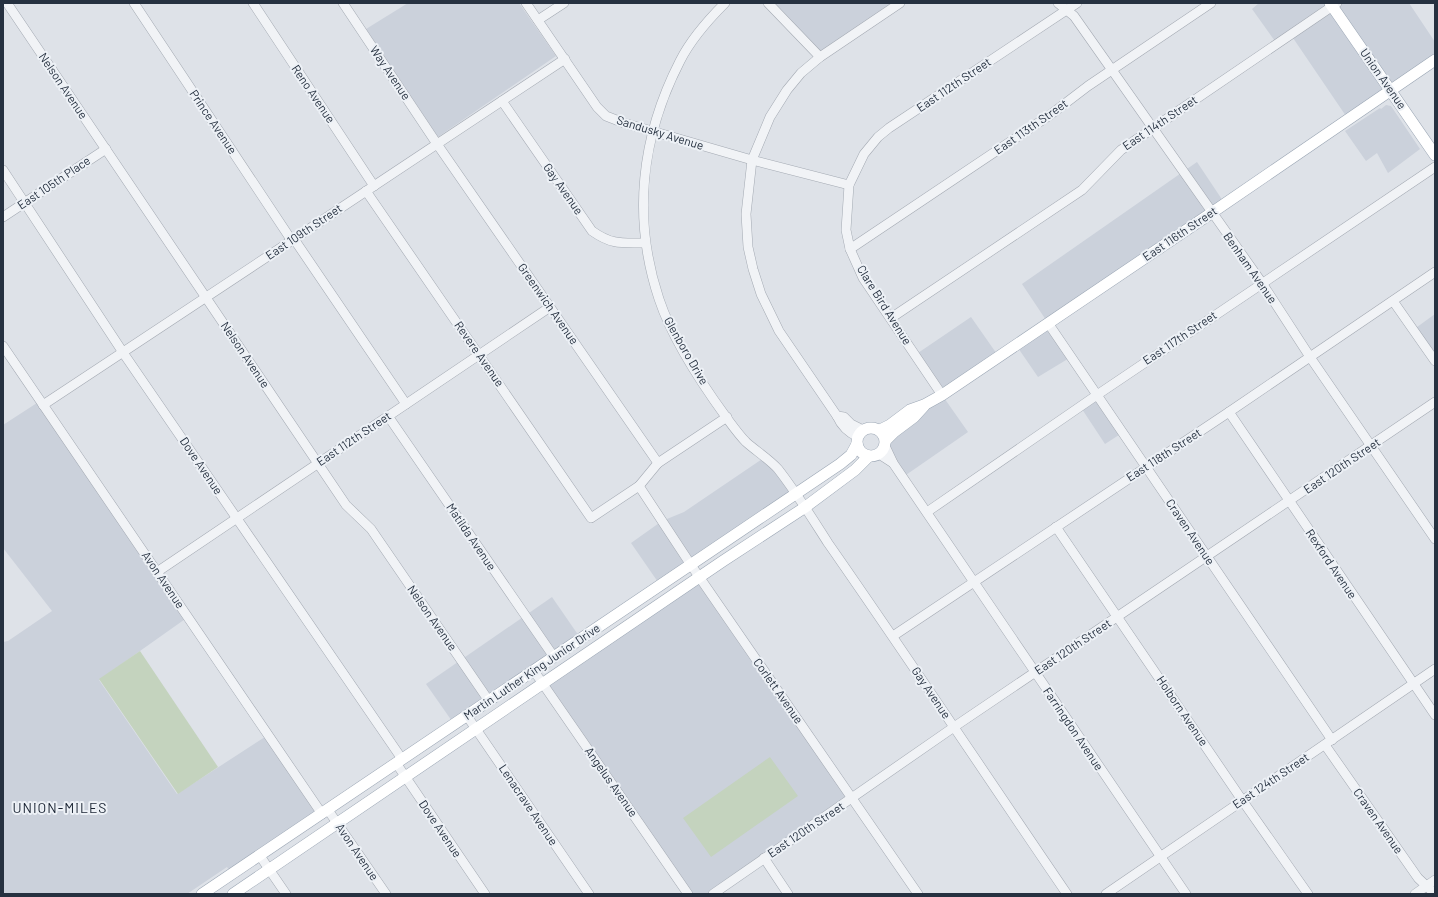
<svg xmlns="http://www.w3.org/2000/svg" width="1438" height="897" font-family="Barlow,sans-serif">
	<rect width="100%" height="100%" fill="#dee2e8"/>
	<g fill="#cbd1db">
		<polygon points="408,3 519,3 556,56 438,137 366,29"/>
		<polygon points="768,3 900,3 820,57"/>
		<polygon points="1259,3 1409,3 1435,42 1435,60 1348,119 1291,35 1277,44 1252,9"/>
		<polygon points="1386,105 1391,106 1420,149 1388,173 1377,153 1366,161 1345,131 1380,108 1381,109"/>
		<polygon points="1197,162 1225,204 1048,323 1071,357 1038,377 1016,345 1048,323 1022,284"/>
		<polygon points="1435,314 1435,361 1413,330"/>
		<polygon points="971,317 999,357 942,395 968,432 903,477 886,443 942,395 915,355"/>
		<polygon points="1097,395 1122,433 1105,444 1080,406"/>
		<polygon points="40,401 188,617 99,680 177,794 268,735 322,814 232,874 227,867 187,894 3,894 3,642 8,641 52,611 3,548 3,425"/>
		<polygon points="765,457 795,494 660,585 631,543 662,521 684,512"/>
		<polygon points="699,577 852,798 713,894 688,894 543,684"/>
		<polygon points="552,597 581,639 454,724 426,684"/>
	</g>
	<g fill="#c4d3be">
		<polygon points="140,651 218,767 178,794 99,679"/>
		<polygon points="770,757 798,796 711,857 683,818"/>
	</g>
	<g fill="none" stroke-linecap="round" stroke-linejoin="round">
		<defs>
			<g id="minor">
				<polyline points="7,3 346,505 371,529 489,701"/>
				<polyline points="134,3 292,241"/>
				<polyline points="253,3 374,186"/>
				<polyline points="343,3 437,144 658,463"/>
				<polyline points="526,3 597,107 606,116 624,123 752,160 849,185"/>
				<path d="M725,3c-17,17 -34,36 -45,58 -39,76 -48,157 -21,238 13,39 43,85 67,118 6,8 13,18 20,25 10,9 23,17 32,27 18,23 34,49 50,74 81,116 159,234 239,351"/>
				<polyline points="768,3 820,57"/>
				<polyline points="1058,3 1074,16 1262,283 1312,360 1435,539"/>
				<polyline points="538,20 564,3"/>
				<path d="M502,101l90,130c20,14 29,12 53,12"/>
				<polyline points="3,170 126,357 402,759"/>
				<polyline points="366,191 591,518 639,486 658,463 727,417"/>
				<polyline points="3,217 106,149"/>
				<polyline points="294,239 406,404"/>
				<polyline points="850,249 1050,115 1088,86 1211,3"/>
				<polyline points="1393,301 1435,361"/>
				<polyline points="891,318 1082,190 1121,150 1337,3"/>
				<polyline points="1048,323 1332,740"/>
				<polyline points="3,346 322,814"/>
				<polyline points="942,395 863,278 850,249 846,230 849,185 864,154 878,137 889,128 1077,3"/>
				<polyline points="43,405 294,239 565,59"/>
				<polyline points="1229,412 1435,715"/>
				<polyline points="388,416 554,657"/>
				<polyline points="837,416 844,417 851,424 863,430"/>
				<path d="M858,437c-9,-4 -17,-12 -21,-21l-58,-85 -18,-37 -8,-25 -5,-22 -2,-33 6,-54 18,-43 17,-27 14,-17 19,-16 80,-54"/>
				<polyline points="885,446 893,463 1186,894"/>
				<polyline points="879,454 893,463"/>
				<polyline points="639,486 691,565 918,894"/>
				<polyline points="927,512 1097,395 1435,167"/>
				<polyline points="1056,527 1242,800 1308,894"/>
				<polyline points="157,572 550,307"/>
				<polyline points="893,636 1229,412 1435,272"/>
				<polyline points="534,671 688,894"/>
				<polyline points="467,716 589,894"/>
				<polyline points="1325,745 1418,878 1435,894"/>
				<polyline points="396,763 485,894"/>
				<polyline points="328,810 386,894"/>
				<polyline points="260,856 286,894"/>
				<polyline points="764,858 788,894"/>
				<polyline points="713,894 954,727 1435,402"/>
				<polyline points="1106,894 1435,669"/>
				<polyline points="1415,894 1435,880"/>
			</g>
			<g id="major">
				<polyline points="1330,3 1435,155"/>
				<circle cx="871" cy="442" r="14"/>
				<polyline points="880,430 890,425 910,410 924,405 942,395 1207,216 1435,60"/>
				<polyline points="886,440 894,432 914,417 924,406"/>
				<polyline points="202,894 840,464 851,455 857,444"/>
				<polyline points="233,894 723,561 804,508 855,470 869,456"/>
			</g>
		</defs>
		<use href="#minor" stroke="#a3a9b2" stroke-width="10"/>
		<use href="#major" stroke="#9ca7b5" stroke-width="12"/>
		<use href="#minor" stroke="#f1f3f6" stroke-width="9"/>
		<use href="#major" stroke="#fff" stroke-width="11"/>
	</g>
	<g text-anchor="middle" stroke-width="4" stroke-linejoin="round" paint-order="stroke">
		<g font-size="12" fill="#263140" stroke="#edf1f6">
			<text transform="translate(390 73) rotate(56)" y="4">Way Avenue</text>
			<text transform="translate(1383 79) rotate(55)" y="4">Union Avenue</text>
			<text transform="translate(954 85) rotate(-34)" y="4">East 112th Street</text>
			<text transform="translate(63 86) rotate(56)" y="4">Nelson Avenue</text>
			<text transform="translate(313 94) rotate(56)" y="4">Reno Avenue</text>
			<text transform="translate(213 122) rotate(56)" y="4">Prince Avenue</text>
			<text transform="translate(1160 123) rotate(-34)" y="4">East 114th Street</text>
			<text transform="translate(1031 127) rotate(-35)" y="4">East 113th Street</text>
			<text transform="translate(660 133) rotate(17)" y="4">Sandusky Avenue</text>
			<text transform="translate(54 183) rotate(-34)" y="4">East 105th Place</text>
			<text transform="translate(563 189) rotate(55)" y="4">Gay Avenue</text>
			<text transform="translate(304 232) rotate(-34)" y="4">East 109th Street</text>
			<text transform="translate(1180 234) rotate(-34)" y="4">East 116th Street</text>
			<text transform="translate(1250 268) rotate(55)" y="4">Benham Avenue</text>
			<text transform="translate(548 304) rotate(55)" y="4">Greenwich Avenue</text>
			<text transform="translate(884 305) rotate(58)" y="4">Clare Bird Avenue</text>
			<text transform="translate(1180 338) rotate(-34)" y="4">East 117th Street</text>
			<text transform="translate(686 351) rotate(60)" y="4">Glenboro Drive</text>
			<text transform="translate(479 354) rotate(55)" y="4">Revere Avenue</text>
			<text transform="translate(245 355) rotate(56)" y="4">Nelson Avenue</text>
			<text transform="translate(354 439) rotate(-34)" y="4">East 112th Street</text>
			<text transform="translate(1164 455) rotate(-33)" y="4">East 118th Street</text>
			<text transform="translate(201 466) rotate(56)" y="4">Dove Avenue</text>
			<text transform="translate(1342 466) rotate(-34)" y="4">East 120th Street</text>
			<text transform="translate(1190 532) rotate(56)" y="4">Craven Avenue</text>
			<text transform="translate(471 537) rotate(56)" y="4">Matilda Avenue</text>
			<text transform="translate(1331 564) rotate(56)" y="4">Rexford Avenue</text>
			<text transform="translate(163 580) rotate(56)" y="4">Avon Avenue</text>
			<text transform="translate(432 618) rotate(55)" y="4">Nelson Avenue</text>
			<text transform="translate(1073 647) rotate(-34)" y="4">East 120th Street</text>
			<text transform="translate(532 672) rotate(-34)" y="4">Martin Luther King Junior Drive</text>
			<text transform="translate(778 691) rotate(55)" y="4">Corlett Avenue</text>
			<text transform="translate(931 693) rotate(56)" y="4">Gay Avenue</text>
			<text transform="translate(1182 711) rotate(56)" y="4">Holborn Avenue</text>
			<text transform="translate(1073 729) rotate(56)" y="4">Farringdon Avenue</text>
			<text transform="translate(1271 781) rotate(-34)" y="4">East 124th Street</text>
			<text transform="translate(611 782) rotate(55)" y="4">Angelus Avenue</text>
			<text transform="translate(528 805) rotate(56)" y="4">Lenacrave Avenue</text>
			<text transform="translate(1378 821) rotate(55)" y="4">Craven Avenue</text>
			<text transform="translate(440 829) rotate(56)" y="4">Dove Avenue</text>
			<text transform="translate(806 830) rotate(-34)" y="4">East 120th Street</text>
			<text transform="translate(357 852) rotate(56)" y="4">Avon Avenue</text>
		</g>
		<g font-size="14" letter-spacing="1" fill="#182231" stroke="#edf1f6">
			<text x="60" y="813">UNION-MILES</text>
		</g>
	</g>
	<rect width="1438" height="897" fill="none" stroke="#263140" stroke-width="8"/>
</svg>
